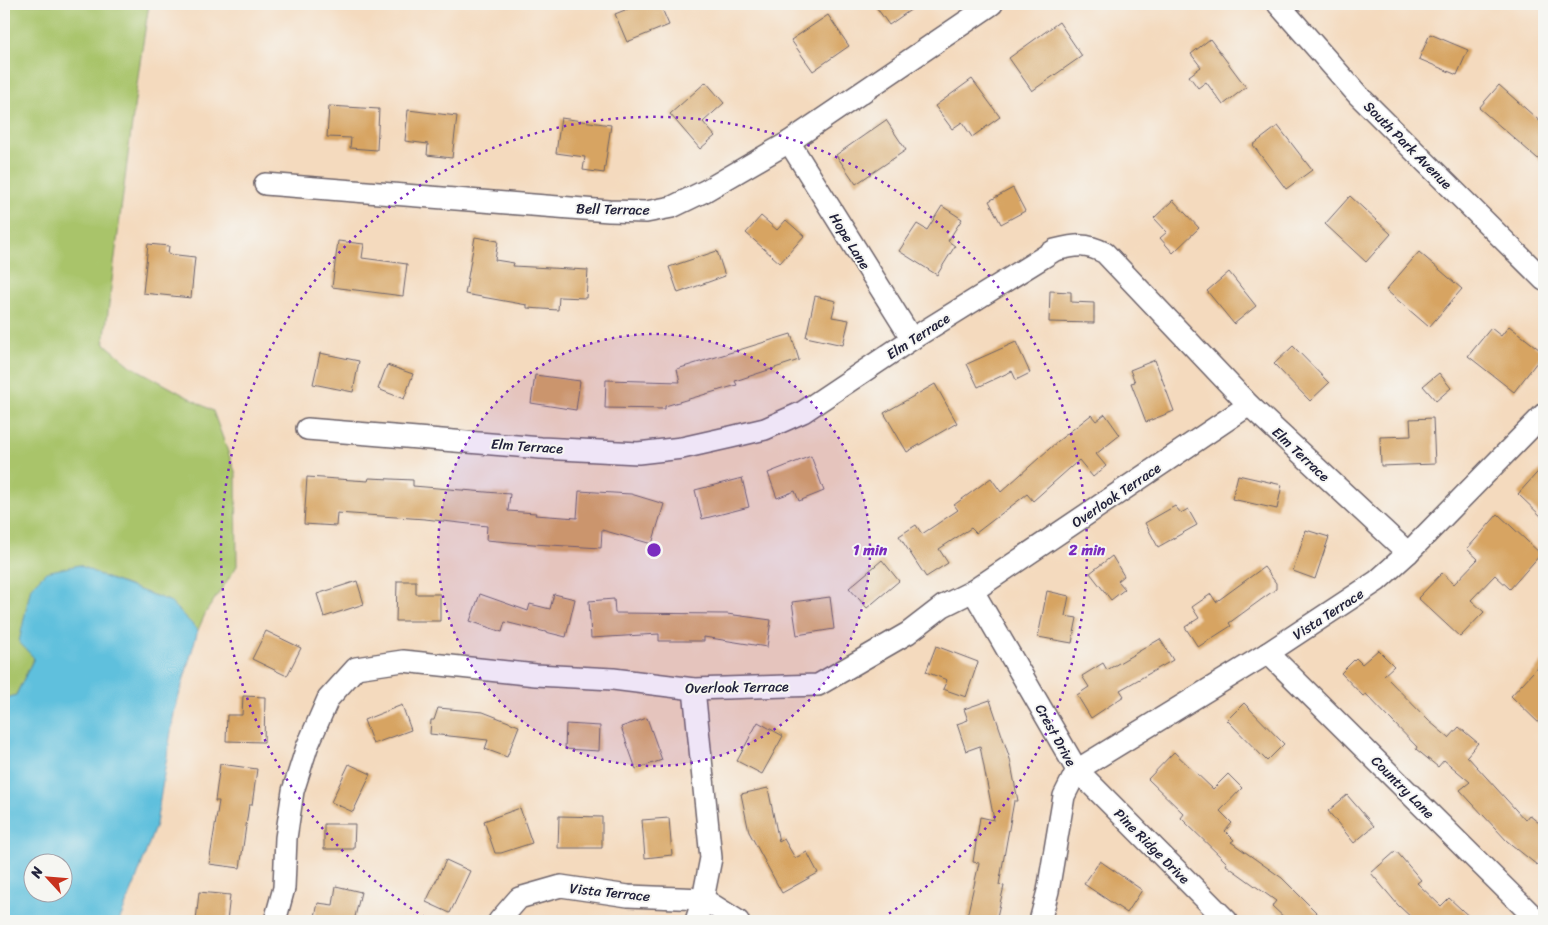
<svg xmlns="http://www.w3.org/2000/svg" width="1548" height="925" font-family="Sriracha,sans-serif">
	<rect width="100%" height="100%" fill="#f6f6f2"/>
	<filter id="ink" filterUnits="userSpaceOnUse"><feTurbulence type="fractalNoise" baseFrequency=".02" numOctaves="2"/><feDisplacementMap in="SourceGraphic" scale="10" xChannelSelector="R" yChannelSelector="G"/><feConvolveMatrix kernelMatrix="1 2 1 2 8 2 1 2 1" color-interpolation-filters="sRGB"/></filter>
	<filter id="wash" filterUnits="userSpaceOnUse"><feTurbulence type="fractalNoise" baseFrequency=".0096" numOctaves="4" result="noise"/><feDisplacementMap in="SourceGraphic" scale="20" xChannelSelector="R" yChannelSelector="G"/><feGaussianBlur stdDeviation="1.12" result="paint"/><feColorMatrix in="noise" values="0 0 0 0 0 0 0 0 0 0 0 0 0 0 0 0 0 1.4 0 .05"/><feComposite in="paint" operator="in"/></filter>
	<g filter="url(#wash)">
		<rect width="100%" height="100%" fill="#f4dabe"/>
		<polygon fill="#a9c46b" stroke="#667353" points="4,4 149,4 139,69 104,343 131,366 213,411 236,474 237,566 206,612 198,630 169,601 104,577 79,565 16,695 4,699"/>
		<path fill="#5ec0dd" stroke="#40718c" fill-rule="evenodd" d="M79,565l25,12 65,24 29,29 -24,83 -18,111 -21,59 -16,38h-115v-222l12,-4 18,-37 -15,-16 12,-55 15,-15zM32,862h30v30h-30z"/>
		<g id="blocks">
			<g fill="#d7a462">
				<polygon points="640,4 660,4 669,25 627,42 615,14"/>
				<polygon points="874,4 919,4 889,25"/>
				<polygon points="828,15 849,46 813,71 791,40"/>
				<polygon points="1059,22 1082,56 1032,91 1009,58"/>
				<polygon points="1430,34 1468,50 1457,75 1419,59"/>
				<polygon points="1210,39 1246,87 1223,105 1206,82 1198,88 1189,76 1201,67 1191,54"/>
				<polygon points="972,79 1000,117 972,137 962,122 952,129 935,106"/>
				<polygon points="706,82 724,103 703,122 715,136 700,149 670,114"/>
				<polygon points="1499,85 1544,125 1544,164 1479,108"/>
				<polygon points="329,106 379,109 377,150 350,148 351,138 327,137"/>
				<polygon points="408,110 457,116 452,158 427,155 428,144 405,141"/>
				<polygon points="561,118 611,125 604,173 583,170 585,157 556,153"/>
				<polygon points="886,120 906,150 856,184 836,155"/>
				<polygon points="1278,126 1312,170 1286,189 1253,145"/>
				<polygon points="1013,188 1025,211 1001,224 989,201"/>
				<polygon points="1350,196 1391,234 1366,262 1325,224"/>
				<polygon points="1173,200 1199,228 1173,253 1160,238 1167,232 1154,218"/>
				<polygon points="942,206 962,219 948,241 955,246 937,275 899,251 917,224 927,230"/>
				<polygon points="761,216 777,230 786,220 804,236 780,263 746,233"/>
				<polygon points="475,237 498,241 495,260 514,263 513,266 588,270 586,298 559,297 558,310 527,308 527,305 465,294"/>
				<polygon points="338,241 364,244 362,258 407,264 403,296 332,287"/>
				<polygon points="148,244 169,246 168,254 195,257 191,298 143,293"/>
				<polygon points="717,251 725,276 678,293 669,267"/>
				<polygon points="1419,252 1462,289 1429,327 1386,290"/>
				<polygon points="1229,272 1256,306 1234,324 1207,291"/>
				<polygon points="1050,291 1071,292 1071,302 1094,303 1094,323 1049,322"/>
				<polygon points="815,296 836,301 832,317 849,320 843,345 806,337"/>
				<polygon points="1509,326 1544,353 1514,392 1468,356 1491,328 1501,336"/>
				<polygon points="791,334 799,360 735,381 737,385 665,406 665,409 605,408 606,380 680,382 677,369"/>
				<polygon points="1016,342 1030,373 1016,380 1012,371 978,387 967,364"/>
				<polygon points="1293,346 1329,383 1310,401 1274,364"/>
				<polygon points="320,353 359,361 353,392 313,384"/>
				<polygon points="1155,360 1174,411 1146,422 1131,383 1135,382 1130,370"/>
				<polygon points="387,365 413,374 404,399 378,389"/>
				<polygon points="1439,373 1451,388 1436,401 1423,386"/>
				<polygon points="535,375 580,381 576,410 531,403"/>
				<polygon points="935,384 957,423 907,452 884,413"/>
				<polygon points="1105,414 1120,435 1096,454 1106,466 1093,477 1079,460 1033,501 1027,494 976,533 971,528 939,549 948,563 926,577 899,536 916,525 922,534 958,510 954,505 991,478 1001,492 1058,441 1091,415 1096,421"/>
				<polygon points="1433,418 1435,464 1381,466 1380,437 1411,436 1410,419"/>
				<polygon points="811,456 824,491 799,501 795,491 777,498 768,473"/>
				<polygon points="1544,465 1544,519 1518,494"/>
				<polygon points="1238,475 1282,485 1277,509 1232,499"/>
				<polygon points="307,477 368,481 369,478 413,480 413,486 510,494 508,511 536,513 535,515 577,518 579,491 631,494 664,504 652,544 602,530 601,548 533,544 486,540 487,526 425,519 337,513 336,526 304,524"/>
				<polygon points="742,478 749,507 702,519 695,490"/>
				<polygon points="1175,506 1181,513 1188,509 1197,525 1158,547 1145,523"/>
				<polygon points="1498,514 1541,554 1510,589 1495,575 1471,600 1484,612 1460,637 1418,598 1442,573 1454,584 1478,559 1467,549"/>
				<polygon points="1306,530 1329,537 1315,579 1293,571"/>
				<polygon points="1112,556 1124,576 1118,581 1125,589 1111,600 1090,573"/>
				<polygon points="882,560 899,581 867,608 849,588"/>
				<polygon points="1264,567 1276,583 1276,589 1229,623 1231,626 1198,647 1185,627 1199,618 1192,607 1211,594 1216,602"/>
				<polygon points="357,581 364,604 324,617 317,594"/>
				<polygon points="397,581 416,581 416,594 440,594 440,621 396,621"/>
				<polygon points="1047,591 1069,596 1065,616 1077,618 1072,643 1038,637"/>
				<polygon points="480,594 528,611 530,604 550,609 554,594 575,599 566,637 505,622 502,632 470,621"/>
				<polygon points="830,597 834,629 797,635 792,602"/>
				<polygon points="614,599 615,613 727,614 771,620 767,647 704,637 704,641 659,641 659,634 591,638 589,601"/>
				<polygon points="266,631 301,648 287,676 252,659"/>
				<polygon points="1160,639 1173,660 1120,690 1124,696 1091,718 1077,695 1089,687 1082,676 1103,663 1107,670"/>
				<polygon points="936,646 978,662 966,697 943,689 947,680 926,672"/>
				<polygon points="1378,650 1394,666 1384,675 1429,721 1449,738 1459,727 1478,743 1467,756 1525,820 1529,815 1544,827 1544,857 1537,865 1507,841 1460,790 1470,782 1444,760 1438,767 1416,749 1417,747 1366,694 1363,696 1341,673 1356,658 1362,664"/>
				<polygon points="1544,660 1544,728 1511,696"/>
				<polygon points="243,696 265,697 264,742 226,741 227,715 242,715"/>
				<polygon points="990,700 1010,759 1018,801 1014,801 999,885 1004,886 996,921 966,921 979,863 973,862 980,817 994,820 980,746 966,751 957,724 968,720 964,709"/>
				<polygon points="1244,703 1284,744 1267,761 1227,720"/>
				<polygon points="402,705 411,730 373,744 364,720"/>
				<polygon points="438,708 483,712 519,726 507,757 485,749 488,740 430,734 431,720 434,720"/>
				<polygon points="647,718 662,760 636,769 621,727"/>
				<polygon points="758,722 783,736 762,774 737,761"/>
				<polygon points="566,724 600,726 599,751 565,749"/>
				<polygon points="1174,752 1213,789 1228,774 1242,788 1220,811 1232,823 1225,831 1234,840 1231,842 1282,878 1325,921 1288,921 1272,906 1276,901 1226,865 1227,863 1181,818 1184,814 1148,779"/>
				<polygon points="220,764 257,769 252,805 249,805 240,868 209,864 219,801 215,801"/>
				<polygon points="349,764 371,774 353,812 331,802"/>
				<polygon points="768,788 779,842 784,839 795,858 807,852 818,873 782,893 749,832 741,794"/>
				<polygon points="1347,795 1374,826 1354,843 1328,811"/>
				<polygon points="520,808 532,843 501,853 495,853 484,821"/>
				<polygon points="559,816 602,817 602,848 558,848"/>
				<polygon points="669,818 672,855 645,858 642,820"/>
				<polygon points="324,824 355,824 354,849 324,849"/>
				<polygon points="1396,851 1421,880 1417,883 1441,906 1449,898 1474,921 1415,921 1398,905 1371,873"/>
				<polygon points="446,860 470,871 450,913 426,902"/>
				<polygon points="1100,861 1142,890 1127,913 1084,884"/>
				<polygon points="336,886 361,892 354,921 314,921 318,903 333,905"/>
				<polygon points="199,892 230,895 227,921 196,921"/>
			</g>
		</g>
	</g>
	<g filter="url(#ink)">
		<use href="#blocks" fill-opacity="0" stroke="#6c6269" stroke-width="1"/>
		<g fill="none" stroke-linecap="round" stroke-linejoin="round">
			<defs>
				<g id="minor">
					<polyline points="1278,4 1358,95 1544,280"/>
					<polyline points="789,142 912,339"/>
					<polyline points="265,184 609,211 646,212 672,207 705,191 789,142 992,4"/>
					<path d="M307,429l234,19 97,5 44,-5 49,-11 34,-8 38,-17 109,-73 143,-89c21,-5 31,-7 50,3l144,152 159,148"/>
					<polyline points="973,591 1077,770 1064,796 1048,891 1040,921"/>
					<polyline points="1268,653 1538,921"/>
					<polyline points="694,689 711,858 703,899 696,921"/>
					<polyline points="275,921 284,888 286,838 293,791 307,747 328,699 356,668 403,661 536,675 613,679 694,689 818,685 908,633 943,606 973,591 1249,405"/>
					<polyline points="499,921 519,898 561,886 628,896 703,899 738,921"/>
					<polyline points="1227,921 1077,770 1268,653 1377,581 1408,553 1544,414"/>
				</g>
			</defs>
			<use href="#minor" stroke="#6c6269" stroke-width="24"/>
			<use href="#minor" stroke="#fff" stroke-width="21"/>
		</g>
	</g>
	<circle cx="654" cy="550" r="216" fill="#7b2cbf" fill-opacity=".12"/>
	<g fill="none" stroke="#7b2cbf" stroke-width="2.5" stroke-dasharray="2.5 5">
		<circle cx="654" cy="550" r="216"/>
		<path d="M431 921A433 433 0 1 1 877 921"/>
	</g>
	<g text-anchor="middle" stroke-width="4" stroke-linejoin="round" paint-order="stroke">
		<g font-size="14" fill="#22223b" stroke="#f6f6f2">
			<text transform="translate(1408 145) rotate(45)" y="5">South Park Avenue</text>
			<text transform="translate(613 209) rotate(1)" y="5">Bell Terrace</text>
			<text transform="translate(850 241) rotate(58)" y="5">Hope Lane</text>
			<text transform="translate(918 336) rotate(-33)" y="5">Elm Terrace</text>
			<text transform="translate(527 446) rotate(4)" y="5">Elm Terrace</text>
			<text transform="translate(1301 454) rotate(43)" y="5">Elm Terrace</text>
			<text transform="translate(1116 495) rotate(-34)" y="5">Overlook Terrace</text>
			<text transform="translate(1328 614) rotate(-33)" y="5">Vista Terrace</text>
			<text transform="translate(737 687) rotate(-1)" y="5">Overlook Terrace</text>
			<text transform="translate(1056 735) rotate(61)" y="5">Crest Drive</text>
			<text transform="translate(1403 787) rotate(45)" y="5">Country Lane</text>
			<text transform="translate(1152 846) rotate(45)" y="5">Pine Ridge Drive</text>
			<text transform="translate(610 892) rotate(6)" y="5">Vista Terrace</text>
		</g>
	</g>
	<circle cx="654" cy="550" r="8" fill="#7b2cbf" stroke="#f6f6f2" stroke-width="2.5"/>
	<g font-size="15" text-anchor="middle" font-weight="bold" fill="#7b2cbf" stroke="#f6f6f2" stroke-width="4" stroke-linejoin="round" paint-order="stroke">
		<text x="870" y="555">1 min</text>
		<text x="1087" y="555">2 min</text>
	</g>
	<rect width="1548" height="925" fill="none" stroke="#f6f6f2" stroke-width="20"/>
	<g transform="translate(48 878) rotate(296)"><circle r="24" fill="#f6f6f2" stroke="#a1a1a9"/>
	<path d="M0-4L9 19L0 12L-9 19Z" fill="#c8321e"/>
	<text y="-8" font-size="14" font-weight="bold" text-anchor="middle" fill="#22223b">N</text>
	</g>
</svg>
